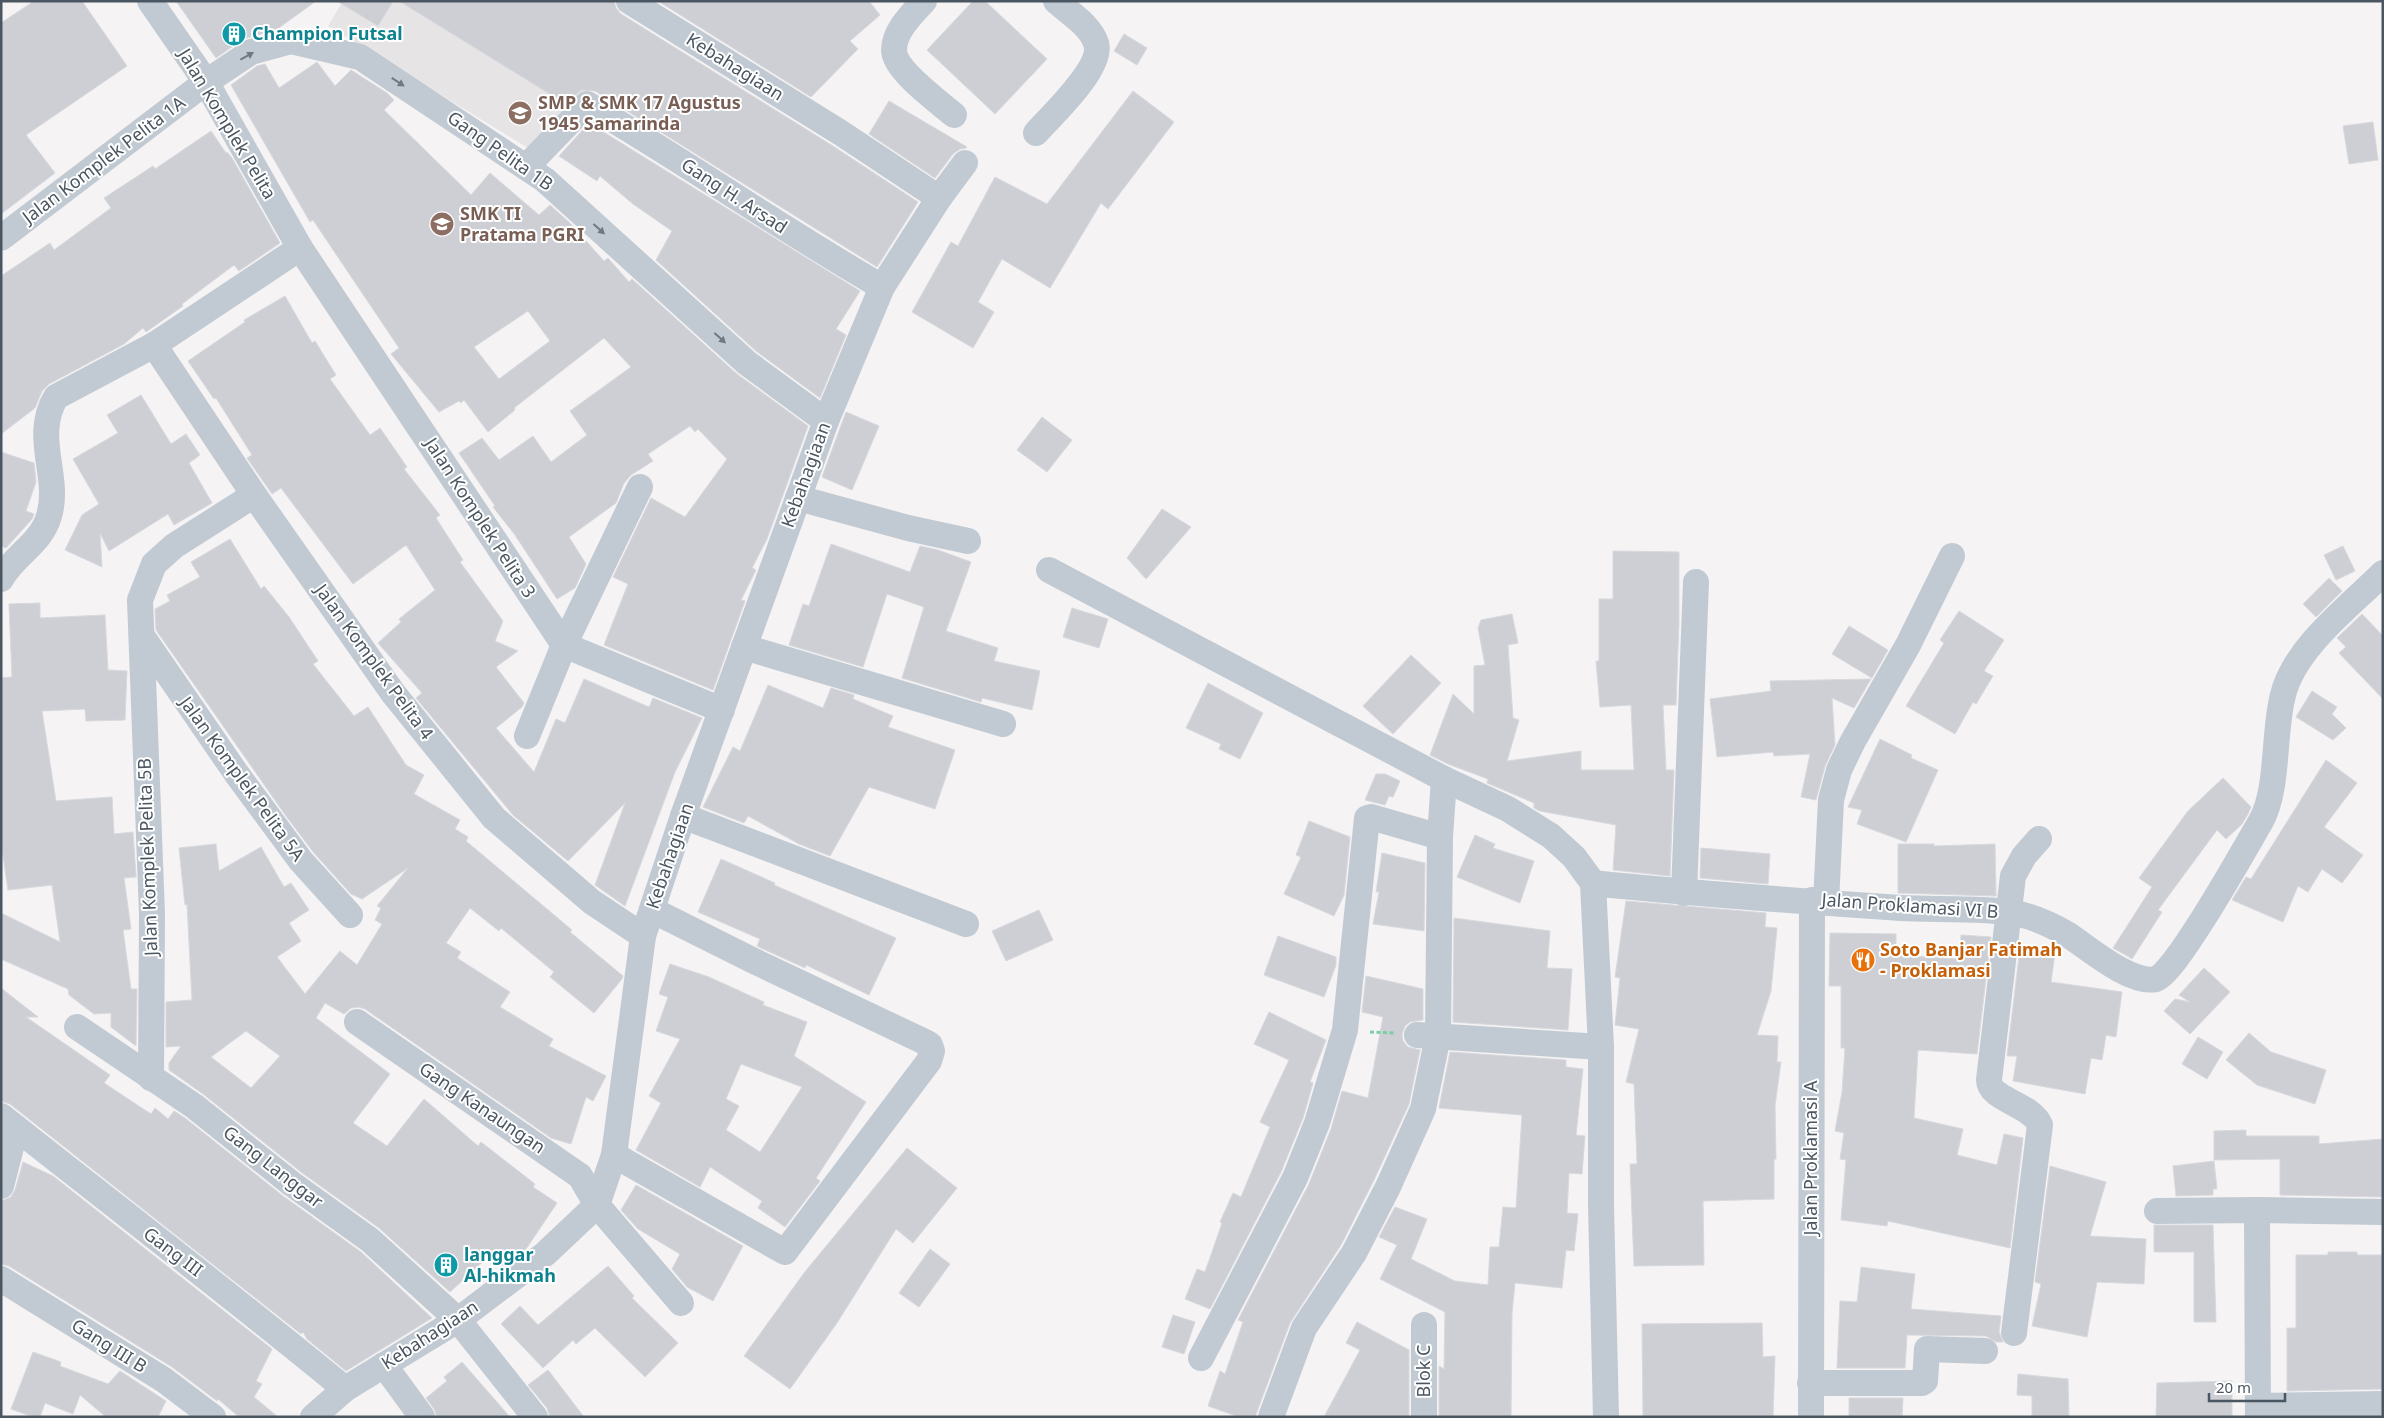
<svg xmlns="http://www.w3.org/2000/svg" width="2384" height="1418" font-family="'Noto Sans',sans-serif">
	<rect width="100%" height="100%" fill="#f5f3f3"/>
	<polygon fill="#e6e4e5" points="343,1 486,1 597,69 543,157 328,26"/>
	<g fill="#cdcfd5" stroke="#d7d9de" fill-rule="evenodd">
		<polygon points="34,1 82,1 127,66 26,135 55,173 1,214 1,23"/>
		<polygon points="176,1 316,1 276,30 243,39 216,58"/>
		<polygon points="337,1 393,1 378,26"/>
		<polygon points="399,1 614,1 616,8 621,14 833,146 918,202 877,267 595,91 581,90 566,104"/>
		<polygon points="658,1 869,1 880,15 850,41 858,49 811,97"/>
		<polygon points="973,1 985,1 1047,59 995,114 927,50"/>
		<polygon points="1124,34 1147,48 1137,65 1114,51"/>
		<path d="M317,62l18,24 16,-16 36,23 7,7 -10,10 87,85 19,-22 49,42 11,-10 21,19 33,37 4,-3 21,24 3,-3 105,95 71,52 -41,113 -15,29 4,2 -15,30 4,1 -32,89 -109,-45 24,-61 -15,-7 38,-79 34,19 42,-58 -29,-30 -3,3 -5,-6 -42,28 5,7 -22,14 -7,8 -8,20 -47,34 17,27 -11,24 -18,11 -42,-64 -22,-28 2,-1 -36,-53 23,-15 17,22 34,-24 18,26 36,-27 -17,-24 61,-44 -27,-29 -90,70 1,2 -27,22 -24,-32 -3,3 -2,-2 -20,11 -48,-58 8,-6 -86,-128 -3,2 -79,-137 26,-19 8,-2 14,24zM528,311l22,30 -51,38 -25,-32z"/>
		<polygon points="1133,91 1174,122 1108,209 1101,203 1050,288 1002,259 978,302 994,312 973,348 912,312 951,242 958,246 995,177 1047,204"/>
		<polygon points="889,101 967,147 966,148 960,149 953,154 935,178 869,134"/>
		<polygon points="2373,122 2378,160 2349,164 2343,126"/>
		<polygon points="589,123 860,291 836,329 846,335 820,398 756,351 656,260 672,231 633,204 600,176 597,181 559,156"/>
		<polygon points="211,131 226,153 227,152 232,158 280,243 239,271 234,265 182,304 183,306 146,332 143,328 124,344 49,384 42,391 35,408 1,434 1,276 50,243 54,250 111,208 104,198 153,166 155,169"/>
		<polygon points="285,296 312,343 315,341 336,375 330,379 370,435 380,428 407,467 404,469 440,515 436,518 463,560 460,562 503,621 495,641 518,651 496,667 524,703 522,707 496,728 534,772 556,719 565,723 584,679 649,707 653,698 702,718 675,772 625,906 595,885 625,803 568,861 513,815 416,698 422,693 378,643 401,622 399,619 435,590 406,545 353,584 281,488 272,494 247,458 252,455 216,398 214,399 188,361 245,322 244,320"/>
		<polygon points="141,395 171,444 186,434 200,455 189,463 212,503 174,525 168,514 109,551 100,533 102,567 65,550 82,515 99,504 73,459 118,433 107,415"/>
		<polygon points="846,412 879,426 852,490 822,477"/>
		<polygon points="1042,417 1072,440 1047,472 1017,450"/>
		<polygon points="1,452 34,463 36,482 26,511 34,514 32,519 6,548 1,546"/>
		<polygon points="1162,509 1191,527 1146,579 1127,558"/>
		<path d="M230,539l31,50 3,-3 25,31 29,44 -5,3 41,52 14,-9 38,58 18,10 -10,19 46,26 -5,9 13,8 -2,4 106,89 -2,2 53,44 -1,3 -28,34 -44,-36 4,-5 -53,-44 -2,3 -29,-23 -24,35 15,9 -4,6 53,34 -10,15 53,32 -4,7 57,30 -13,25 -7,-4 -15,47 -20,-6 -186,-129 -6,-2 -8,1 -7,6 -19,-11 -9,15 74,56 -37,49 34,23 37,-47 54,47 3,-4 54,42 -2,3 24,16 -31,46 -24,19 -14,-11 -38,35 -71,-64 -78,-56 -98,-78 -34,-24v-7l12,-17 -15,1v-45l26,-2 -5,-96 -2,1 -6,-57 37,-4 3,27 42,-24 23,40 7,-4 18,27 -20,13 12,18 -24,16 28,37 35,-43 17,14 25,-41 -7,-4 6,-12 -4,-2 31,-38 -46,31 -11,-5 -37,-41 -28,-37 -130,-186 -1,-21 15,-8 -3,-6 33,-18 -9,-15zM246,1031l34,25 -29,32 -40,-31z"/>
		<polygon points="831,544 910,572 920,546 938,550 971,562 946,631 998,648 994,661 1040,671 1032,710 982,698 981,702 902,678 924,607 887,594 863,667 789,645 803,604 809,606"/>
		<polygon points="2343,546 2355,571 2336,580 2324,555"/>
		<polygon points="1613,551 1679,552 1679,622 1676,705 1663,705 1666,770 1674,770 1670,876 1613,870 1616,825 1540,811 1534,808 1534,803 1487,783 1488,779 1448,764 1430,755 1453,694 1474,714 1474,666 1485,665 1478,628 1481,620 1512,614 1518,643 1508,645 1513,718 1519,720 1507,761 1581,751 1581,770 1634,770 1631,705 1600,707 1596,661 1599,661 1599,599 1613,599"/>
		<polygon points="2329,578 2342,591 2316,617 2303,604"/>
		<polygon points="40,603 40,618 105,615 108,670 127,671 125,720 86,721 85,709 42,711 56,801 112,797 114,834 133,832 136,877 124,878 131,929 123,930 131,989 137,989 136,1046 111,1027 111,1013 94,1014 69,995 68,989 1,959 1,913 60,942 52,885 8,890 1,842 1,678 12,677 9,604"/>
		<polygon points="1072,608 1108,619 1099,648 1063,637"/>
		<polygon points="1959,611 2004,640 1984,671 1993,676 1976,704 1973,702 1955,734 1906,706 1944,643 1940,640"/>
		<polygon points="2362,614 2383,636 2383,699 2339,653 2346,647 2337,638"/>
		<polygon points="1849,626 1888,650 1872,678 1832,654"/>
		<polygon points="1411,655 1441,683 1393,734 1363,706"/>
		<polygon points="1871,679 1854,708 1832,698 1835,745 1825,766 1816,800 1801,797 1810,754 1774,756 1773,752 1717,757 1710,699 1771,691 1770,681"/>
		<polygon points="1208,683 1263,713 1240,759 1219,749 1221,744 1186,728"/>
		<polygon points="768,685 823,708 831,688 854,695 853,699 893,716 888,727 955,750 935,809 869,787 830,856 799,844 748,816 744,823 703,807 733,747 740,751"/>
		<polygon points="2312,691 2337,707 2332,714 2346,728 2333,740 2296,717"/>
		<polygon points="1880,739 1912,755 1911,758 1938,770 1906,842 1857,824 1862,810 1848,807"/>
		<polygon points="2326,760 2357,783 2324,827 2363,855 2342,883 2322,869 2308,892 2298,886 2283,922 2232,900 2246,877 2251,879"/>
		<polygon points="1376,774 1385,774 1400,781 1393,797 1389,796 1385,805 1365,800"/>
		<polygon points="2223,778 2251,807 2248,814 2242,824 2226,839 2217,830 2158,910 2162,912 2132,959 2129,957 2113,948 2152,887 2139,878 2188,811"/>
		<polygon points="1309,821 1350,837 1344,895 1334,916 1284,894 1301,857 1296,855"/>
		<polygon points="1475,835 1495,844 1493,848 1534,861 1520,903 1457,877"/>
		<polygon points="1898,844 1934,844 1934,846 1995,844 1996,896 1898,893"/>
		<polygon points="1701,848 1770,854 1768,884 1700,878"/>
		<polygon points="1382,853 1425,863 1424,931 1373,924 1379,892 1376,892"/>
		<polygon points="721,859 775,883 774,885 896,938 869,995 806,965 805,968 761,948 757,946 760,939 698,912"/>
		<polygon points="1626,901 1766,913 1765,927 1777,928 1771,991 1757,1035 1778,1036 1777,1062 1781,1062 1775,1106 1776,1159 1774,1159 1774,1199 1703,1201 1704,1265 1634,1266 1630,1164 1637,1164 1634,1084 1626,1082 1639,1029 1615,1025 1620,978 1615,977"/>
		<polygon points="1039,910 1053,940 1006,961 992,931"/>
		<polygon points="1454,918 1550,931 1547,968 1572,969 1568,1030 1453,1022"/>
		<polygon points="1830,933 1896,934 1896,955 1960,959 1961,935 1991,937 1977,1054 1918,1050 1914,1118 1963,1129 1957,1155 1997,1165 2004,1134 2023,1138 2010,1248 1888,1221 1887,1226 1841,1220 1846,1160 1840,1159 1844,1133 1835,1131 1842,1092 1845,1048 1841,1048 1841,986 1829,986"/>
		<polygon points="1278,936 1336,957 1336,965 1324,997 1264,975"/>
		<polygon points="2020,948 2055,953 2051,982 2122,992 2116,1037 2106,1035 2102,1060 2091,1058 2085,1094 2013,1081 2017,1056 2007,1056"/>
		<path d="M670,964l39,13 55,25 -1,3 44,17 -13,34 72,46 -50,76 4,3 -35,46 -27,-19 4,-7 -52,-34 -10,20 -64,-37 25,-47 -12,-7 31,-57 -24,-8 12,-34 -9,-3zM741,1064l61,23 -42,65 -34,-22 13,-24 -13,-7z"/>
		<polygon points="2204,968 2230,992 2190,1034 2164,1011 2175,999 2190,1002 2179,995"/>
		<polygon points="1366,976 1423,989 1423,1020 1410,1022 1405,1026 1402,1034 1403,1041 1408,1047 1420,1050 1409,1104 1374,1180 1341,1245 1290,1323 1255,1417 1239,1417 1208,1406 1220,1371 1225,1374 1243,1322 1238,1320 1309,1184 1331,1129 1342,1091 1368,1098 1383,1017 1362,1012"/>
		<polygon points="1,988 38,1017 26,1017 110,1075 104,1083 151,1114 155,1108 168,1119 174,1111 185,1118 283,1196 361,1252 432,1318 346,1371 307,1339 303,1332 301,1334 10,1104 1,1101"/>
		<polygon points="1269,1012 1326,1040 1310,1082 1313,1083 1303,1118 1281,1172 1210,1309 1185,1299 1197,1269 1205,1272 1222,1223 1220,1222 1233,1193 1241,1197 1270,1127 1260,1122 1289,1060 1254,1044"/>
		<polygon points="2249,1033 2271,1052 2326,1070 2315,1104 2257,1085 2226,1060"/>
		<polygon points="2198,1037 2223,1052 2207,1079 2182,1064"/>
		<polygon points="1450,1052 1566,1060 1566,1067 1583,1069 1576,1135 1585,1136 1582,1174 1569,1173 1567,1213 1578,1214 1574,1251 1566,1250 1562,1288 1515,1283 1512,1313 1511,1417 1439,1417 1439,1366 1444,1369 1445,1312 1380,1279 1397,1245 1379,1237 1395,1207 1427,1219 1411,1259 1455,1281 1488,1285 1490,1247 1499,1247 1503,1207 1516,1208 1522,1115 1439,1108"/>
		<polygon points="2246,1130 2246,1136 2319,1136 2319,1144 2383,1139 2383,1197 2280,1195 2280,1159 2214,1160 2214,1131"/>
		<polygon points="907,1148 957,1188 913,1243 896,1229 837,1323 790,1389 744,1356 804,1273"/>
		<polygon points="2214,1161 2217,1189 2213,1189 2213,1195 2176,1196 2173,1166"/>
		<polygon points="23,1162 53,1176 272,1349 256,1381 262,1384 254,1397 278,1417 239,1417 218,1399 217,1401 172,1367 9,1266 1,1264 1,1201 11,1197 15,1190"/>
		<polygon points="2050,1166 2106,1182 2090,1236 2146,1239 2144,1284 2097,1282 2087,1337 2032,1326 2041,1284 2035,1282"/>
		<polygon points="636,1185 743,1246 713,1301 687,1287 672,1269 680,1254 638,1229 621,1210"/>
		<polygon points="2154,1225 2213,1225 2216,1322 2194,1322 2194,1252 2154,1252"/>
		<polygon points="930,1249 950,1264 919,1307 899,1293"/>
		<polygon points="2328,1252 2357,1252 2357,1255 2383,1255 2383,1389 2287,1391 2287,1328 2296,1328 2296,1255 2328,1255"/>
		<polygon points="608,1266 634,1296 632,1298 678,1343 645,1377 595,1328 576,1344 573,1340 543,1368 501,1324 520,1306 538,1325"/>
		<polygon points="1861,1267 1915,1274 1911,1309 2001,1316 1999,1332 2003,1342 1996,1342 1986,1336 1907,1335 1905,1368 1837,1368 1840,1301 1857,1302"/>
		<polygon points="1173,1315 1195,1322 1184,1354 1162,1347"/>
		<polygon points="1357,1322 1409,1350 1409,1417 1324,1417 1360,1350 1346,1343"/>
		<polygon points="1762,1323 1763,1357 1775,1356 1773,1417 1643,1417 1642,1324"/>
		<polygon points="33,1352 61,1362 60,1366 108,1384 120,1371 166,1401 158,1417 106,1417 80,1395 73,1414 45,1403 40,1417 33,1417 11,1409"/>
		<polygon points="462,1362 510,1417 437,1417 434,1409 426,1398 447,1381 444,1377"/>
		<polygon points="548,1370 584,1417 550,1417 547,1408 528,1385"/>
		<polygon points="2018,1374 2068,1379 2069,1417 2032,1417 2032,1396 2017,1395"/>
		<polygon points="2232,1381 2232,1417 2156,1417 2157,1383"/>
		<polygon points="1849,1398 1903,1398 1902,1417 1849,1417"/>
	</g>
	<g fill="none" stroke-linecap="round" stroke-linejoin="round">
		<polyline stroke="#7ad0a6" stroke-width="3" stroke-dasharray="4 2.5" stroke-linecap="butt" points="1370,1032 1394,1033"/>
		<g stroke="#c1cad2" stroke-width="26">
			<polyline points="150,1 206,82 300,248 564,645 722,710"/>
			<polyline points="629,1 841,133 939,198"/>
			<path d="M924,1c-12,13 -30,30 -30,49 0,20 45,52 60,65"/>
			<path d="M1036,133c15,-17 68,-66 60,-90 -6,-18 -27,-30 -40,-42"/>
			<path d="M526,167l61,-63c100,59 195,125 295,183"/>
			<polyline points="1,238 206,82 251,52 291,41 360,57 545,180 747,363 826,421"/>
			<polyline points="154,345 254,495 393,693 494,818 592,902 643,936"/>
			<polyline points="798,498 908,528 968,541"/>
			<polyline points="1049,570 1444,779 1508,809 1551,836 1574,857 1593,883 1601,1047 1601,1205 1606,1417"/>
			<path d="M1,579c13,-24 40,-35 48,-63 12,-40 -17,-78 7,-119l98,-52 146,-97"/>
			<polyline points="142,636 236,773 301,861 350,915"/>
			<polyline points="744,647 1003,724"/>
			<polyline points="527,736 564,645 640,487"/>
			<polyline points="683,816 966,924"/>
			<path d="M1593,883c102,11 205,18 308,25 38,2 86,-1 122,7 16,4 30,11 44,19 20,13 64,51 89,45 19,-5 91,-134 105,-158 18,-32 12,-89 22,-126 11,-47 67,-89 100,-122"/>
			<polyline points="1684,893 1696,582"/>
			<polyline points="1826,902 1831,800 1839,770 1853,741 1908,645 1952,556"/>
			<polyline points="357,1022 580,1176 597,1205 681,1303"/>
			<polyline points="77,1027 194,1106 292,1184 370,1240 458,1320 535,1417"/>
			<polyline points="1417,1035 1601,1047"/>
			<polyline points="151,1078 152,914 140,600 154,564 174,546 254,495"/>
			<path d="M1,1116c115,91 231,180 344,273"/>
			<polyline points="614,1155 785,1252 929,1061 932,1051 930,1045 925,1042 754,961 652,910"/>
			<polyline points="1,1186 16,1128"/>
			<polyline points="2257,1210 2383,1212"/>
			<polyline points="2157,1211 2257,1210 2258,1417"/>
			<polyline points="1,1279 164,1380 213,1417"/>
			<polyline points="1424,1325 1424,1417"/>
			<path d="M2014,1333l26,-208c-8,-21 -51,-25 -51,-45l24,-204 11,-20 15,-17"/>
			<polyline points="1201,1358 1295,1178 1317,1123 1345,1030 1367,818 1371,817 1440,837"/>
			<polyline points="384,1365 422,1417"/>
			<polyline points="1810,1383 1922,1383 1925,1381 1927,1349 1985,1351"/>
			<polyline points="2258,1406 2383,1404"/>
			<polyline points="313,1417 345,1389 458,1320 545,1254 597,1205 614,1155 643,936 683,816 826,421 882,287 939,198 965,163"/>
			<polyline points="1271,1417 1304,1328 1354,1253 1388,1187 1423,1109 1438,1036 1440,837 1444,779"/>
			<polyline points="1811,1417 1812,900"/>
		</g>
	</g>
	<defs><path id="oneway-solid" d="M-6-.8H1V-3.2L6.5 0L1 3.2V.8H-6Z" transform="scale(1.25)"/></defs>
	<g fill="#6e7983">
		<use href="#oneway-solid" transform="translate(247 56) rotate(-29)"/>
		<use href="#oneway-solid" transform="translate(398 82) rotate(33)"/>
		<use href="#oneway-solid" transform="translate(599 229) rotate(42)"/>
		<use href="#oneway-solid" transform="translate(720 338) rotate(42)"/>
	</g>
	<defs>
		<symbol id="building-disc" viewBox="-11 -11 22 22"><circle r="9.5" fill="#0f9aa8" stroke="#fff"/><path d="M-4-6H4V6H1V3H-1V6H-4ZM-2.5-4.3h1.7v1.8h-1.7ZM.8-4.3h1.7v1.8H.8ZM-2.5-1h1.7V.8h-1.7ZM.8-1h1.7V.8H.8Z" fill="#fff"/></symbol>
		<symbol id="school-disc" viewBox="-11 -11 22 22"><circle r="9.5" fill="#8d6e63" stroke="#fff"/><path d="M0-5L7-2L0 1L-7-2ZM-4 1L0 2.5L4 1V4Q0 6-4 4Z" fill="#fff"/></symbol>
		<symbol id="restaurant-disc" viewBox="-11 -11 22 22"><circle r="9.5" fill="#e8710a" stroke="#fff"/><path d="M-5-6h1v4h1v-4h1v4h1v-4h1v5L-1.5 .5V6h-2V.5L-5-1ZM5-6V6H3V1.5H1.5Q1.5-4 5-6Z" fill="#fff"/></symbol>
	</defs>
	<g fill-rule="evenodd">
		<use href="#building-disc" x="220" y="20" width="28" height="28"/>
		<use href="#school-disc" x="506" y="99" width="28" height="28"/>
		<use href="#school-disc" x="428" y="210" width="28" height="28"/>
		<use href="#restaurant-disc" x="1849" y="946" width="28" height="28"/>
		<use href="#building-disc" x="432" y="1251" width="28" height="28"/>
	</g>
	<g text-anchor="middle" stroke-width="4" stroke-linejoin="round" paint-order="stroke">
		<g font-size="18" font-weight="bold" fill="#0d838f" stroke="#fff" text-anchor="start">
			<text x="252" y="40">Champion Futsal</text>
			<text x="464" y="1261">langgar<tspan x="464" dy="21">Al-hikmah</tspan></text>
		</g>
		<g font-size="18" fill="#4a5661" stroke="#fff">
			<text transform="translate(735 67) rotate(32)" y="6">Kebahagiaan</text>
			<text transform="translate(227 124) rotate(59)" y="6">Jalan Komplek Pelita</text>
			<text transform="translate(500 151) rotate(35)" y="6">Gang Pelita 1B</text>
			<text transform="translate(104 160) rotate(-37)" y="6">Jalan Komplek Pelita 1A</text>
			<text transform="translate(734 196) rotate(33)" y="6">Gang H. Arsad</text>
			<text transform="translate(806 475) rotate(-70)" y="6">Kebahagiaan</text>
			<text transform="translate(480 518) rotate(57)" y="6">Jalan Komplek Pelita 3</text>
			<text transform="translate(374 662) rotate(54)" y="6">Jalan Komplek Pelita 4</text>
			<text transform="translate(242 779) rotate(54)" y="6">Jalan Komplek Pelita 5A</text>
			<text transform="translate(670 856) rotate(-71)" y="6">Kebahagiaan</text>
			<text transform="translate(148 857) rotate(-92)" y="6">Jalan Komplek Pelita 5B</text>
			<text transform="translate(1910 906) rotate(4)" y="6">Jalan Proklamasi VI B</text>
			<text transform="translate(482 1108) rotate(34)" y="6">Gang Kanaungan</text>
			<text transform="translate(1811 1158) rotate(-90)" y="6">Jalan Proklamasi A</text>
			<text transform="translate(273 1167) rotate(38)" y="6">Gang Langgar</text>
			<text transform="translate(173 1252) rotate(37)" y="6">Gang III</text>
			<text transform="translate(430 1335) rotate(-33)" y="6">Kebahagiaan</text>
			<text transform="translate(109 1346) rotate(32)" y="6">Gang III B</text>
			<text transform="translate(1424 1371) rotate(-90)" y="6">Blok C</text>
		</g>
		<g font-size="18" font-weight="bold" fill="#785e54" stroke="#fff" text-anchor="start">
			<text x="538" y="109">SMP &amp; SMK 17 Agustus<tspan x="538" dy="21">1945 Samarinda</tspan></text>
			<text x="460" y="220">SMK TI<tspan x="460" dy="21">Pratama PGRI</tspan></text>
		</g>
		<g font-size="18" font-weight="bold" fill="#c56008" stroke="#fff" text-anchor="start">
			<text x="1880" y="956">Soto Banjar Fatimah<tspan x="1880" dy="21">- Proklamasi</tspan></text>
		</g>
	</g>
	<rect width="2384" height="1418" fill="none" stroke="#4a5661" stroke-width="5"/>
	<path d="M2209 1393v8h76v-8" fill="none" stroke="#4a5661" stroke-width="2.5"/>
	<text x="2216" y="1393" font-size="15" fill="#4a5661" stroke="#ffffff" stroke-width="4" paint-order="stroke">20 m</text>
</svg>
